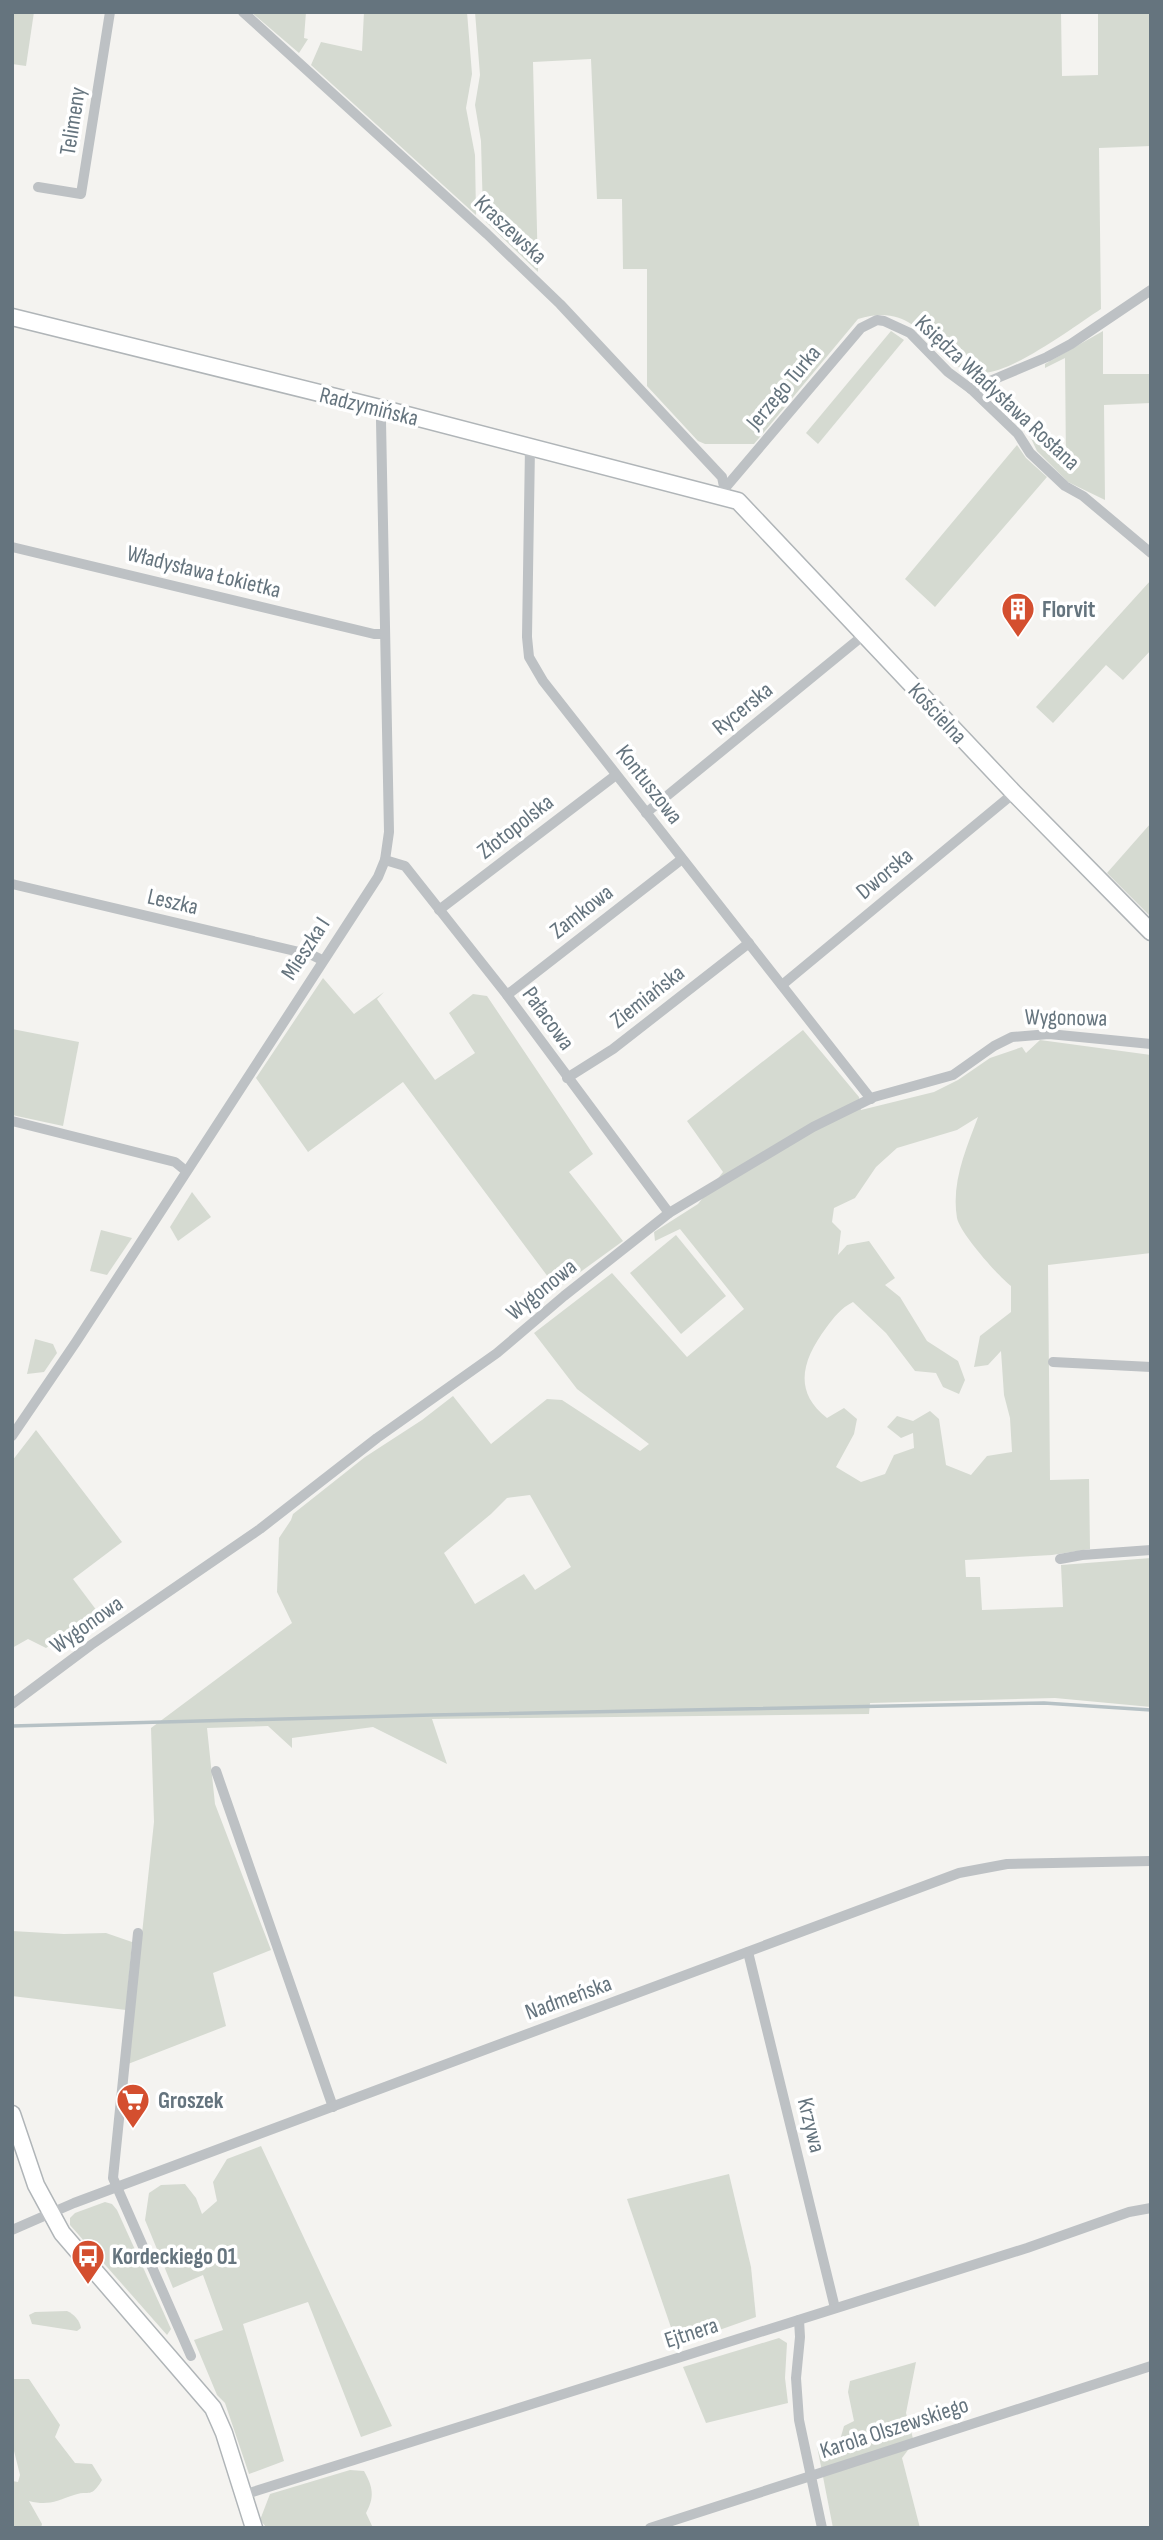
<svg xmlns="http://www.w3.org/2000/svg" width="1163" height="2540" font-family="'Sofia Sans Condensed',sans-serif">
	<rect width="100%" height="100%" fill="#f4f3f0"/>
	<g fill="#d5dad1" fill-rule="evenodd">
		<polygon points="12,12 34,12 26,66 12,64"/>
		<polygon points="251,12 306,12 304,38 308,39 299,53"/>
		<polygon points="364,12 467,12 472,74 466,108 475,155 476,215 311,65 321,42 362,51"/>
		<path d="M475,12h586l1,64 36,-1v-63h53v134l-52,2 2,161c-26,17 -89,64 -118,64 -52,2 -54,-76 -125,-54l-104,125h-49l-7,-3 -51,-55v-117h-24l-1,-70h-25l-6,-140 -58,3 5,210 -52,-50 -3,-8 -2,-73 -6,-36 5,-30z"/>
		<polygon points="891,331 904,340 818,444 806,433"/>
		<polygon points="1103,331 1103,374 1151,374 1151,403 1104,405 1105,500 1068,482 1037,451 1028,432 1029,430 1066,464 1065,358 1045,368 1045,364"/>
		<polygon points="1017,445 1026,458 1047,477 935,607 905,579"/>
		<polygon points="1151,580 1151,650 1123,680 1106,665 1053,723 1036,707"/>
		<polygon points="1151,823 1151,917 1107,873"/>
		<polygon points="323,978 354,1014 384,992 377,999 435,1080 475,1053 449,1013 473,994 487,996 593,1154 569,1172 623,1241 557,1289 403,1082 308,1152 256,1078"/>
		<polygon points="12,1029 79,1042 63,1126 12,1115"/>
		<path d="M803,1030l56,67 2,13 73,-18 24,-12 32,-22 32,-11 4,6 14,-13 111,15v198l-103,12 2,215 39,-1 1,70 -38,6 -87,5 1,17h14l2,33 81,-3 -2,-42 90,-7v149l-96,-9 -185,5 -1,11 -437,5 15,45 -74,-37 -81,11v10l-24,-22 -61,2 8,76 56,146 -58,23 13,53 -98,38 26,-242 -3,-94 141,-105 -15,-31 2,-54 12,-18 2,-6 72,-57 57,-37 31,-24 38,48 56,-45 15,1 78,51 9,-7 -72,-55 -43,-56 78,-60 75,84 57,-48 -64,-80 -25,12 -1,-9 44,-28 25,-32 -36,-51zM978,1117c-12,32 -27,66 -21,101 3,15 41,58 54,68v26l-31,24 -6,31 14,-2 13,-14 3,44 6,23 2,34 -25,4 -16,19 -25,-10 -7,-46 -9,-8 -17,10 -16,-5 -10,11 14,11 12,-5 1,15 -20,7 -9,19 -24,8 -25,-15 18,-33 3,-15 -13,-11 -17,10c-35,-27 -24,-59 -1,-90 8,-11 15,-20 27,-26l33,31 29,38 21,2 7,14 16,7 6,-14 -7,-19 -31,-20 -27,-44 -15,-12 10,-7 -26,-37 -22,4 -9,10 3,-24 -9,-9 2,-14 21,-10 21,-31 21,-19 60,-18zM530,1495l41,72 -36,23 -11,-16 -49,30 -31,-51 47,-39 16,-16z"/>
		<polygon points="192,1192 211,1217 178,1241 170,1227"/>
		<polygon points="101,1230 132,1238 107,1275 90,1271"/>
		<polygon points="676,1235 726,1296 681,1334 630,1273"/>
		<polygon points="35,1339 53,1344 57,1353 44,1372 27,1374"/>
		<polygon points="36,1430 122,1542 73,1579 97,1611 46,1648 28,1639 12,1648 12,1461"/>
		<polygon points="12,1931 64,1934 106,1933 132,1942 126,2010 12,1996"/>
		<polygon points="261,2146 392,2426 361,2437 308,2302 243,2324 284,2461 249,2474 225,2403 217,2395 194,2340 223,2330 203,2275 173,2288 145,2220 149,2193 161,2185 185,2184 196,2198 202,2214 217,2201 213,2182 227,2159"/>
		<polygon points="729,2174 751,2267 756,2317 677,2345 627,2199"/>
		<polygon points="105,2202 112,2204 117,2210 171,2329 167,2335 70,2225 70,2218 75,2213"/>
		<path d="M67,2311c7,3 13,10 14,17l-4,3 -45,-7 -3,-9 6,-3z"/>
		<polygon points="779,2338 787,2343 785,2378 788,2403 706,2423 683,2367"/>
		<polygon points="916,2362 906,2413 914,2442 902,2458 920,2528 833,2528 817,2446 838,2447 844,2426 854,2421 848,2392 850,2381"/>
		<path d="M14,2379h15l31,46 -5,12 20,26 17,1 10,16c-12,20 -13,9 -28,15 -18,6 -26,11 -45,6l13,23 -1,4h-29v-47l6,1 2,-7 -8,-32z"/>
		<path d="M350,2470l14,1c9,16 11,26 2,42l7,15h-106l-7,-8 10,-26z"/>
	</g>
	<g fill="none" stroke-linecap="round" stroke-linejoin="round">
		<polyline stroke="#b6c1c5" stroke-width="3.5" points="12,1726 432,1715 1044,1703 1151,1710"/>
		<defs>
			<g id="secondary">
				<polyline points="12,317 384,409 738,501 1014,793 1151,932"/>
				<polyline points="12,2114 36,2185 62,2233 213,2408 224,2433 254,2528"/>
			</g>
		</defs>
		<use href="#secondary" stroke="#b0b5b8" stroke-width="19"/>
		<g stroke="#bdc1c4" stroke-width="10">
			<polyline points="243,12 487,234 560,304 722,477 726,496"/>
			<polyline points="38,187 81,194 110,12"/>
			<polyline points="971,389 1047,357 1071,344 1151,290"/>
			<polyline points="530,447 527,637 529,657 543,681 871,1099"/>
			<polyline points="726,487 861,328 877,320 884,321 910,333 948,372 971,389 1018,434 1030,453 1065,486 1083,496 1151,553"/>
			<polyline points="12,547 374,634 385,634"/>
			<polyline points="646,813 865,634"/>
			<polyline points="385,860 405,866 507,995 669,1213"/>
			<polyline points="12,884 312,955 322,960"/>
			<polyline points="439,910 616,775"/>
			<polyline points="782,985 1014,793"/>
			<polyline points="507,995 682,859"/>
			<polyline points="567,1078 613,1049 749,943"/>
			<polyline points="12,1121 175,1162 186,1171"/>
			<polyline points="1053,1362 1151,1367"/>
			<polyline points="12,1436 76,1342 378,877 385,860 389,832 381,421 384,409"/>
			<polyline points="1060,1559 1082,1555 1151,1550"/>
			<polyline points="12,1704 91,1645 260,1529 377,1438 497,1353 564,1296 669,1213 813,1127 874,1097 953,1075 994,1046 1012,1037 1049,1034 1151,1044"/>
			<polyline points="216,1771 333,2107"/>
			<polyline points="138,1933 113,2178 191,2356"/>
			<polyline points="748,1952 835,2308"/>
			<polyline points="12,2230 74,2203 959,1873 1007,1864 1151,1861"/>
			<polyline points="799,2320 800,2337 796,2378 799,2420 822,2528"/>
			<polyline points="243,2495 1027,2248 1129,2212 1151,2208"/>
			<polyline points="650,2528 1151,2366"/>
		</g>
		<use href="#secondary" stroke="#fff" stroke-width="16"/>
	</g>
	<defs>
		<symbol id="building-pin" viewBox="-11 -11 22 30"><path d="M0 17L-7.5 6A9.5 9.5 0 1 1 7.5 6Z" fill="#d44f2f" stroke="#fff"/><path d="M-4-6H4V6H1V3H-1V6H-4ZM-2.5-4.3h1.7v1.8h-1.7ZM.8-4.3h1.7v1.8H.8ZM-2.5-1h1.7V.8h-1.7ZM.8-1h1.7V.8H.8Z" fill="#fff"/></symbol>
		<symbol id="supermarket-pin" viewBox="-11 -11 22 30"><path d="M0 17L-7.5 6A9.5 9.5 0 1 1 7.5 6Z" fill="#d44f2f" stroke="#fff"/><path d="M-6-5.5h2.5l.6 2H6L4.5 2H-2.5L-4.4-4H-6ZM-1.5 3.2a1.3 1.3 0 1 0 .1 0ZM3 3.2a1.3 1.3 0 1 0 .1 0Z" fill="#fff"/></symbol>
		<symbol id="bus-pin" viewBox="-11 -11 22 30"><path d="M0 17L-7.5 6A9.5 9.5 0 1 1 7.5 6Z" fill="#d44f2f" stroke="#fff"/><path d="M-5-6H5V4H4V6H2V4H-2V6H-4V4H-5ZM-3.5-4V0h7V-4ZM-3.5 1.2v1.5H-2V1.2ZM2 1.2v1.5H3.5V1.2Z" fill="#fff"/></symbol>
	</defs>
	<g fill-rule="evenodd">
		<use href="#building-pin" x="999" y="590" width="38" height="52"/>
		<use href="#supermarket-pin" x="114" y="2081" width="38" height="52"/>
		<use href="#bus-pin" x="69" y="2237" width="38" height="52"/>
	</g>
	<g text-anchor="middle" stroke-width="7" stroke-linejoin="round" paint-order="stroke">
		<g font-size="23" fill="#65747e" stroke="#fff">
			<text transform="translate(72 121) rotate(-81)" y="8">Telimeny</text>
			<text transform="translate(511 229) rotate(43)" y="8">Kraszewska</text>
			<text transform="translate(783 387) rotate(-50)" y="8">Jerzego Turka</text>
			<text transform="translate(998 392) rotate(43)" y="8">Księdza Władysława Rosłana</text>
			<text transform="translate(369 406) rotate(14)" y="8">Radzymińska</text>
			<text transform="translate(204 571) rotate(14)" y="8">Władysława Łokietka</text>
			<text transform="translate(742 708) rotate(-39)" y="8">Rycerska</text>
			<text transform="translate(938 713) rotate(47)" y="8">Kościelna</text>
			<text transform="translate(650 784) rotate(52)" y="8">Kontuszowa</text>
			<text transform="translate(515 826) rotate(-38)" y="8">Złotopolska</text>
			<text transform="translate(884 873) rotate(-40)" y="8">Dworska</text>
			<text transform="translate(173 901) rotate(13)" y="8">Leszka</text>
			<text transform="translate(581 911) rotate(-38)" y="8">Zamkowa</text>
			<text transform="translate(305 948) rotate(-57)" y="8">Mieszka I</text>
			<text transform="translate(647 996) rotate(-38)" y="8">Ziemiańska</text>
			<text transform="translate(1066 1017) rotate(1)" y="8">Wygonowa</text>
			<text transform="translate(549 1018) rotate(54)" y="8">Pałacowa</text>
			<text transform="translate(541 1289) rotate(-39)" y="8">Wygonowa</text>
			<text transform="translate(86 1624) rotate(-35)" y="8">Wygonowa</text>
			<text transform="translate(568 1997) rotate(-20)" y="8">Nadmeńska</text>
			<text transform="translate(812 2125) rotate(76)" y="8">Krzywa</text>
			<text transform="translate(691 2332) rotate(-18)" y="8">Ejtnera</text>
			<text transform="translate(894 2427) rotate(-18)" y="8">Karola Olszewskiego</text>
		</g>
		<g font-size="23" font-weight="bold" fill="#65747e" stroke="#fff" text-anchor="start">
			<text x="1042" y="617">Florvit</text>
			<text x="158" y="2108">Groszek</text>
			<text x="112" y="2264">Kordeckiego 01</text>
		</g>
	</g>
	<rect width="1163" height="2540" fill="none" stroke="#65747e" stroke-width="28"/>
</svg>
